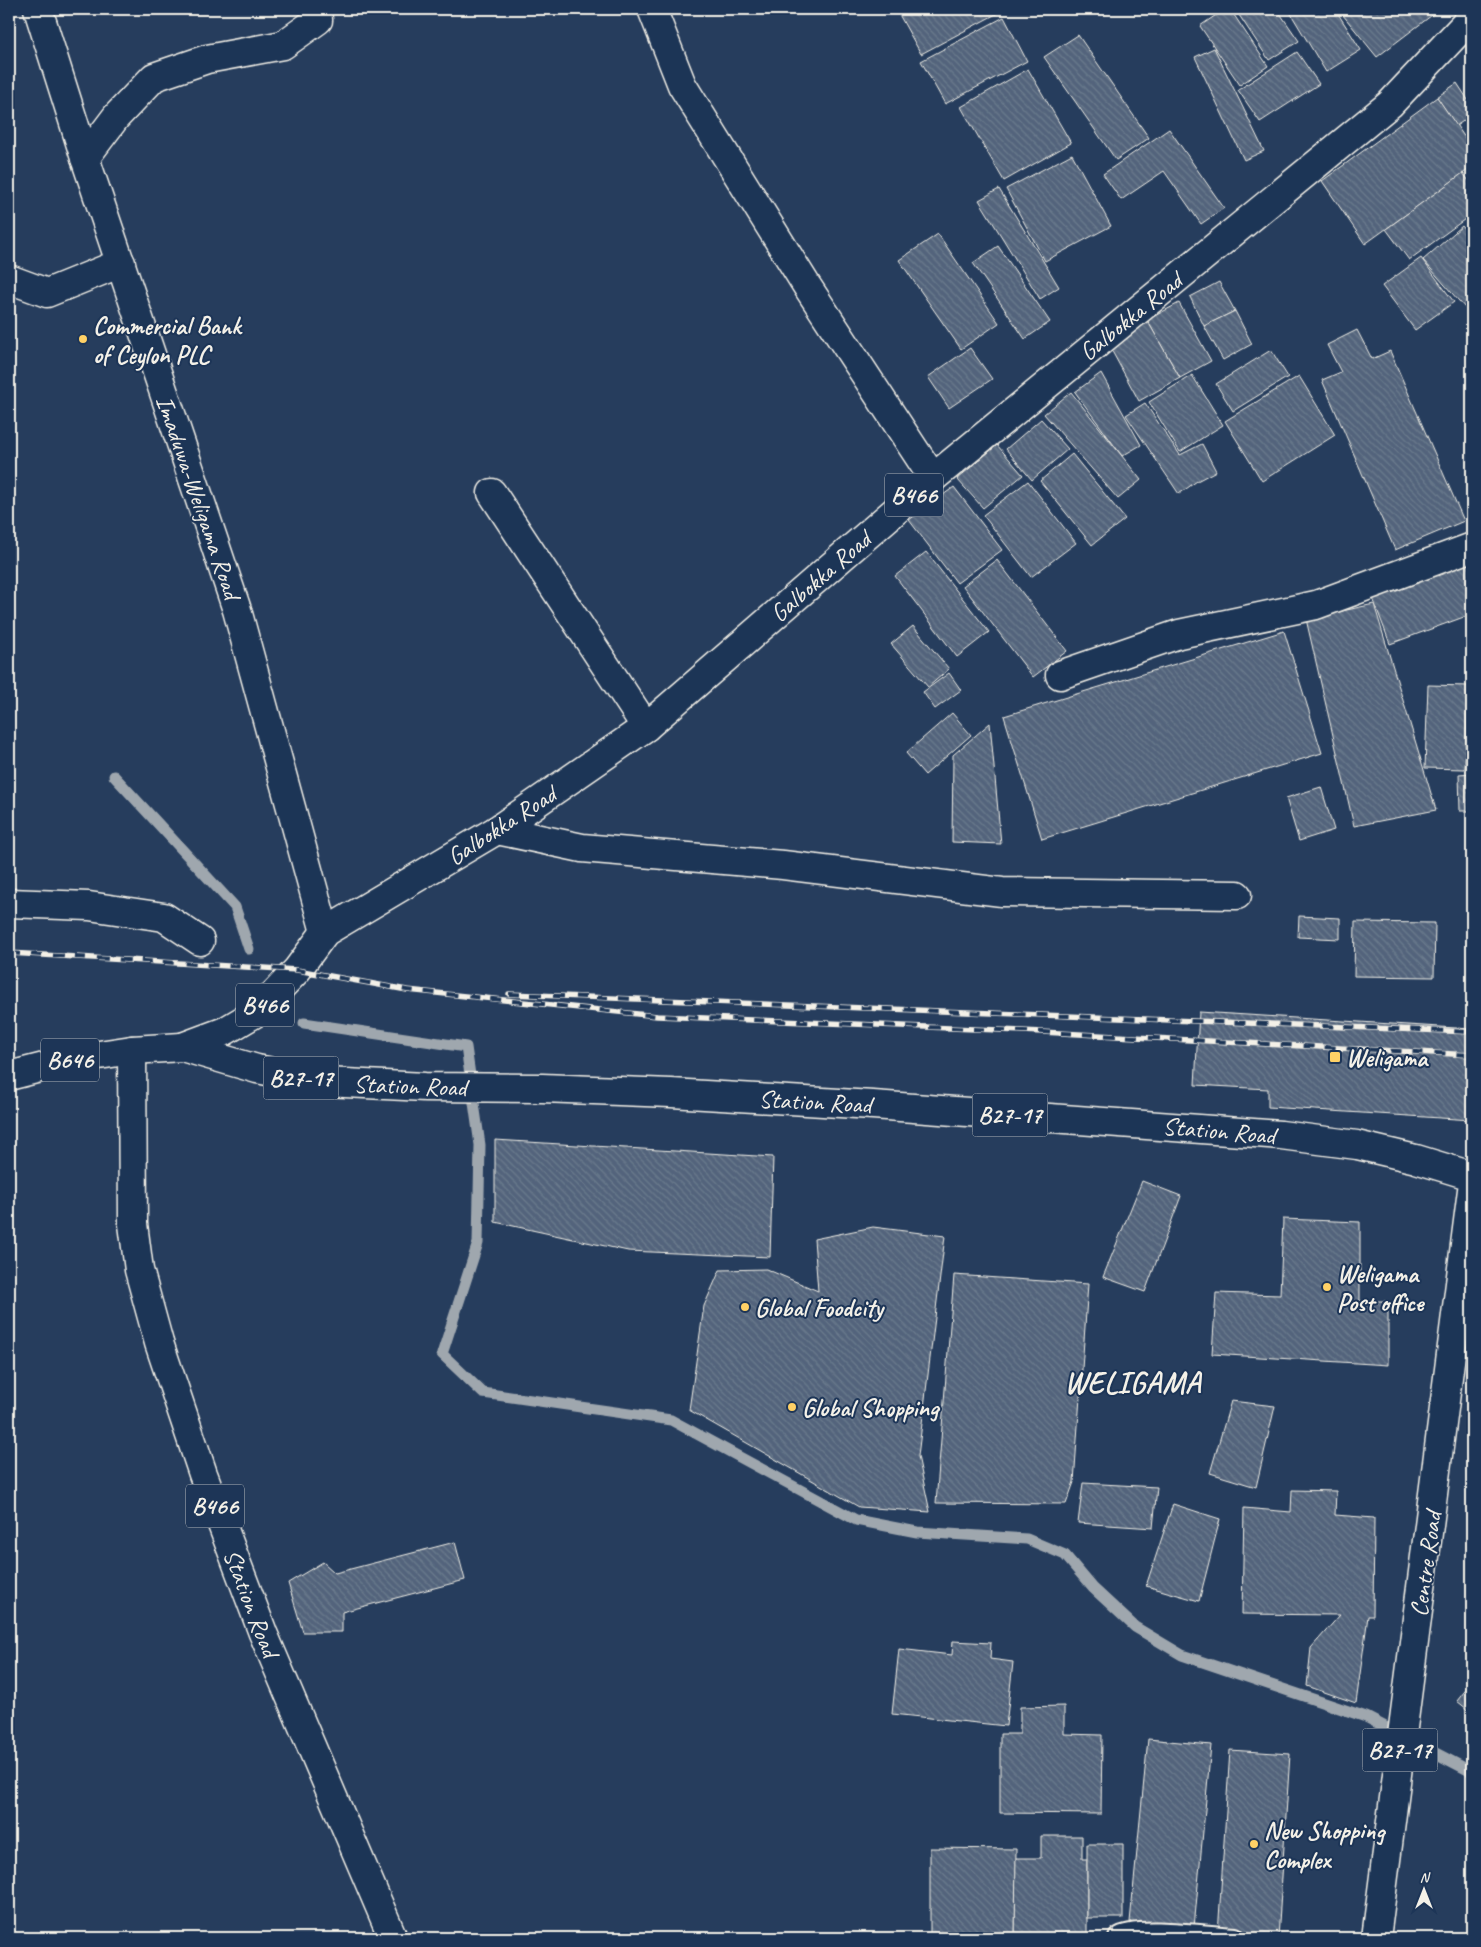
<svg xmlns="http://www.w3.org/2000/svg" width="1481" height="1947" font-family="Caveat,sans-serif">
	<defs>
		<pattern id="building-back-hatch" width="6" height="6" patternUnits="userSpaceOnUse" patternTransform="scale(1.25)"><rect width="6" height="6" fill="#52647b"/><path d="M-1 5l2 2M0 0l6 6M5-1l2 2" fill="none" stroke="#6c7b8e"/></pattern>
	</defs>
	<rect width="100%" height="100%" fill="#263d5d"/>
	<filter id="ink" filterUnits="userSpaceOnUse"><feTurbulence type="fractalNoise" baseFrequency=".02" numOctaves="2"/><feDisplacementMap in="SourceGraphic" scale="10" xChannelSelector="R" yChannelSelector="G"/><feConvolveMatrix kernelMatrix="1 2 1 2 8 2 1 2 1" color-interpolation-filters="sRGB"/></filter>
	<g filter="url(#ink)">
		<g fill="none" stroke-linecap="round" stroke-linejoin="round">
			<g stroke="#9fa7ae" stroke-width="11">
				<polyline points="114,776 235,907 249,949"/>
				<polyline points="304,1023 466,1047 480,1145 478,1243 442,1354 483,1393 671,1420 856,1520 917,1532 1027,1539 1065,1555 1093,1588 1135,1627 1182,1655 1366,1717 1472,1772"/>
			</g>
		</g>
		<g fill="url(#building-back-hatch)" stroke="#f4f1e8">
			<polygon points="896,9 996,9 998,13 921,54"/>
			<polygon points="1225,9 1230,9 1268,66 1240,85 1200,26"/>
			<polygon points="1235,9 1277,9 1299,41 1269,60"/>
			<polygon points="1288,9 1335,9 1361,50 1326,72"/>
			<polygon points="1338,9 1440,9 1377,57"/>
			<polygon points="1004,17 1027,61 945,104 921,61"/>
			<polygon points="1078,35 1149,138 1116,160 1044,57"/>
			<polygon points="1214,48 1264,151 1244,160 1195,57"/>
			<polygon points="1297,52 1319,84 1260,122 1238,90"/>
			<polygon points="1028,69 1071,143 1004,181 961,107"/>
			<polygon points="1457,83 1472,106 1472,115 1456,126 1437,97"/>
			<polygon points="1437,97 1472,148 1472,167 1365,244 1322,181"/>
			<polygon points="1169,129 1224,208 1201,224 1164,171 1121,200 1103,174"/>
			<polygon points="1072,154 1111,226 1045,261 1006,189"/>
			<polygon points="1463,173 1472,185 1472,214 1409,260 1386,229"/>
			<polygon points="999,189 1059,287 1040,299 979,200"/>
			<polygon points="1462,226 1472,238 1472,303 1466,309 1423,260"/>
			<polygon points="938,234 999,323 961,349 899,260"/>
			<polygon points="998,246 1050,322 1025,339 973,263"/>
			<polygon points="1421,258 1454,302 1415,330 1382,286"/>
			<polygon points="1219,282 1235,311 1204,326 1190,297"/>
			<polygon points="1179,303 1211,361 1180,378 1147,320"/>
			<polygon points="1235,311 1252,344 1223,360 1204,326"/>
			<polygon points="1147,320 1180,378 1139,401 1107,342"/>
			<polygon points="1357,330 1372,359 1390,351 1464,521 1395,550 1322,380 1341,372 1327,345"/>
			<polygon points="970,348 992,379 949,408 928,377"/>
			<polygon points="1271,350 1288,377 1233,411 1216,384"/>
			<polygon points="1101,373 1141,445 1122,456 1075,392"/>
			<polygon points="1192,375 1223,425 1180,452 1149,402"/>
			<polygon points="1299,376 1335,435 1262,481 1225,421"/>
			<polygon points="1071,392 1141,480 1118,499 1044,414"/>
			<polygon points="1145,403 1180,455 1202,444 1216,471 1197,481 1179,494 1126,415"/>
			<polygon points="1041,419 1068,449 1032,480 1006,449"/>
			<polygon points="997,445 1023,475 983,508 957,479"/>
			<polygon points="1072,454 1125,519 1092,545 1040,481"/>
			<polygon points="1028,481 1076,543 1031,577 983,515"/>
			<polygon points="954,487 1002,550 957,583 909,520"/>
			<polygon points="926,552 989,632 957,657 895,576"/>
			<polygon points="1472,559 1472,614 1390,644 1371,593"/>
			<polygon points="997,560 1067,651 1033,677 963,586"/>
			<polygon points="1374,604 1436,810 1354,826 1306,619"/>
			<polygon points="913,626 949,669 928,687 891,644"/>
			<polygon points="1284,631 1322,753 1042,839 1004,716"/>
			<polygon points="949,673 961,690 935,709 923,692"/>
			<polygon points="1428,685 1468,686 1465,769 1425,768"/>
			<polygon points="952,713 971,735 925,775 906,753"/>
			<polygon points="990,723 1001,844 952,842 953,755"/>
			<polygon points="1472,773 1472,811 1460,811 1459,774"/>
			<polygon points="1321,787 1334,830 1299,841 1286,798"/>
			<polygon points="1299,916 1340,918 1340,939 1298,937"/>
			<polygon points="1355,922 1435,923 1434,977 1354,976"/>
			<polygon points="1199,1012 1472,1029 1472,1120 1268,1107 1268,1089 1195,1085"/>
			<polygon points="495,1140 773,1157 770,1257 628,1251 495,1222"/>
			<polygon points="1142,1181 1181,1196 1145,1292 1103,1277"/>
			<polygon points="1283,1219 1360,1222 1360,1301 1388,1301 1388,1365 1212,1354 1216,1293 1280,1295"/>
			<polygon points="873,1227 945,1236 918,1456 930,1512 859,1507 689,1410 704,1306 720,1270 766,1269 818,1291 814,1239"/>
			<polygon points="954,1275 1088,1284 1074,1482 1066,1504 936,1503"/>
			<polygon points="1231,1401 1275,1406 1256,1487 1210,1473"/>
			<polygon points="1083,1483 1157,1487 1153,1528 1078,1523"/>
			<polygon points="1292,1490 1336,1491 1335,1515 1374,1518 1373,1616 1368,1616 1356,1703 1307,1686 1311,1648 1340,1615 1242,1614 1244,1508 1291,1512"/>
			<polygon points="1173,1504 1220,1519 1199,1601 1146,1586"/>
			<polygon points="455,1542 465,1580 342,1612 342,1632 303,1632 288,1583 323,1562 335,1573"/>
			<polygon points="953,1641 991,1643 990,1659 1013,1662 1006,1726 892,1714 899,1649 952,1655"/>
			<polygon points="1472,1682 1472,1713 1457,1701"/>
			<polygon points="1064,1706 1064,1734 1102,1735 1101,1814 1000,1813 1000,1734 1020,1734 1020,1707"/>
			<polygon points="1148,1739 1211,1745 1194,1928 1130,1922"/>
			<polygon points="1230,1750 1290,1754 1278,1938 1218,1934"/>
			<polygon points="1041,1836 1082,1836 1082,1859 1087,1859 1087,1934 1015,1934 1015,1858 1041,1858"/>
			<rect x="1087" y="1844" width="36" height="74"/>
			<polygon points="930,1848 1016,1849 1015,1934 930,1933"/>
		</g>
		<g fill="none" stroke-linecap="round" stroke-linejoin="round">
			<defs>
				<path id="service" d="M1119,1938c15,-12 94,-1 116,0"/>
				<g id="minor">
					<polyline points="652,9 682,85 807,286 933,478"/>
					<polyline points="85,158 116,117 154,77 207,59 283,45 318,20 317,9"/>
					<polyline points="9,279 47,293 121,263"/>
					<polyline points="492,493 646,727"/>
					<polyline points="1060,675 1179,634 1316,605 1472,547"/>
					<polyline points="497,830 582,848 783,865 1002,892 1237,895"/>
					<polyline points="9,903 89,906 164,917 200,941"/>
				</g>
				<polyline id="secondary" points="38,9 85,158 237,610 325,932"/>
				<g id="primary">
					<polyline points="182,1047 225,1031 257,1012 297,970 325,932 497,830 646,727 933,478 1390,104 1472,17"/>
					<path id="s1" d="M132,1050l1,174 6,46 20,73 44,131 60,159 130,305"/>
					<polyline points="9,1076 79,1058 132,1050 182,1047 257,1069 325,1082 425,1087 542,1088 671,1093 873,1105 1281,1135 1357,1145 1416,1159 1472,1176"/>
					<polyline points="1376,1938 1472,1190"/>
				</g>
			</defs>
			<use href="#service" stroke="#f4f1e8" stroke-width="24"/>
			<use href="#minor" stroke="#f4f1e8" stroke-width="31"/>
			<use href="#secondary" stroke="#f4f1e8" stroke-width="31"/>
			<use href="#primary" stroke="#f4f1e8" stroke-width="31"/>
			<use href="#service" stroke="#1d3557" stroke-width="20"/>
			<use href="#minor" stroke="#1d3557" stroke-width="28"/>
			<use href="#secondary" stroke="#1d3557" stroke-width="28"/>
			<use href="#primary" stroke="#1d3557" stroke-width="28"/>
			<defs>
				<g id="rail">
					<polyline points="9,953 297,970 407,990 657,1016 1023,1031 1472,1055"/>
					<polyline points="509,994 1472,1032"/>
				</g>
			</defs>
			<use href="#rail" stroke="#f4f1e8" stroke-width="5.5"/>
			<use href="#rail" stroke="#1d3557" stroke-width="4" stroke-dasharray="11" stroke-linecap="butt"/>
		</g>
	</g>
	<g fill="#ffd166" stroke="#1d3557" stroke-width="2">
		<circle cx="83" cy="339" r="5"/>
		<rect x="1329" y="1051" width="12" height="12" rx="2.5"/>
		<circle cx="1327" cy="1287" r="5"/>
		<circle cx="745" cy="1307" r="5"/>
		<circle cx="792" cy="1407" r="5"/>
		<circle cx="1254" cy="1844" r="5"/>
	</g>
	<g text-anchor="middle" stroke-width="4" stroke-linejoin="round" paint-order="stroke">
		<g fill="#1d3557" stroke="#b4b9bc" stroke-width="1">
			<rect x="885" y="473.5" width="58" height="43" rx="4"/>
			<rect x="236" y="983.5" width="58" height="43" rx="4"/>
			<rect x="41" y="1038.5" width="58" height="43" rx="4"/>
			<rect x="263.5" y="1056.5" width="75" height="43" rx="4"/>
			<rect x="972.5" y="1093.5" width="75" height="43" rx="4"/>
			<rect x="186" y="1484.5" width="58" height="43" rx="4"/>
			<rect x="1362.5" y="1728.5" width="75" height="43" rx="4"/>
		</g>
		<g font-size="24" font-weight="bold" fill="#f4f1e8">
			<text x="914" y="503">B466</text>
			<text x="265" y="1013">B466</text>
			<text x="70" y="1068">B646</text>
			<text x="301" y="1086">B27-17</text>
			<text x="1010" y="1123">B27-17</text>
			<text x="215" y="1514">B466</text>
			<text x="1400" y="1758">B27-17</text>
		</g>
		<g font-size="25" fill="#f4f1e8" stroke="#1d3557">
			<text transform="translate(1130 316) rotate(-39)" y="9">Galbokka Road</text>
			<text transform="translate(199 497) rotate(71)" y="9">Imaduwa-Weligama Road</text>
			<text transform="translate(820 576) rotate(-41)" y="9">Galbokka Road</text>
			<text transform="translate(501 825) rotate(-33)" y="9">Galbokka Road</text>
			<text transform="translate(410 1085) rotate(2)" y="9">Station Road</text>
			<text transform="translate(815 1101) rotate(3)" y="9">Station Road</text>
			<text transform="translate(1219 1130) rotate(5)" y="9">Station Road</text>
			<text transform="translate(1425 1564) rotate(-82)" y="9">Centre Road</text>
			<text dy="9" stroke="none"><textPath href="#s1" startOffset="572">Station Road</textPath></text>
		</g>
		<g font-size="25" font-weight="bold" fill="#f4f1e8" stroke="#1d3557" text-anchor="start">
			<text x="93" y="334">Commercial Bank<tspan x="93" dy="29">of Ceylon PLC</tspan></text>
			<text x="1346" y="1066">Weligama</text>
			<text x="1337" y="1282">Weligama<tspan x="1337" dy="29">Post office</tspan></text>
			<text x="755" y="1316">Global Foodcity</text>
			<text x="802" y="1416">Global Shopping</text>
			<text x="1264" y="1839">New Shopping<tspan x="1264" dy="29">Complex</tspan></text>
		</g>
		<g font-size="30" font-weight="bold" letter-spacing="1" fill="#f4f1e8" stroke="#1d3557">
			<text x="1133" y="1393">WELIGAMA</text>
		</g>
	</g>
	<rect width="1481" height="1947" fill="none" stroke="#1d3557" stroke-width="30"/>
	<rect x="15" y="15" width="1451" height="1917" fill="none" stroke="#f4f1e8" stroke-width="2" filter="url(#ink)"/>
	<g transform="translate(1424 1890)" stroke="#1d3557" stroke-width="4" paint-order="stroke">
	<path d="M0-4L9 19L0 12L-9 19Z" fill="#f4f1e8"/>
	<text y="-8" font-size="14" font-weight="bold" text-anchor="middle" fill="#f4f1e8">N</text>
	</g>
</svg>
